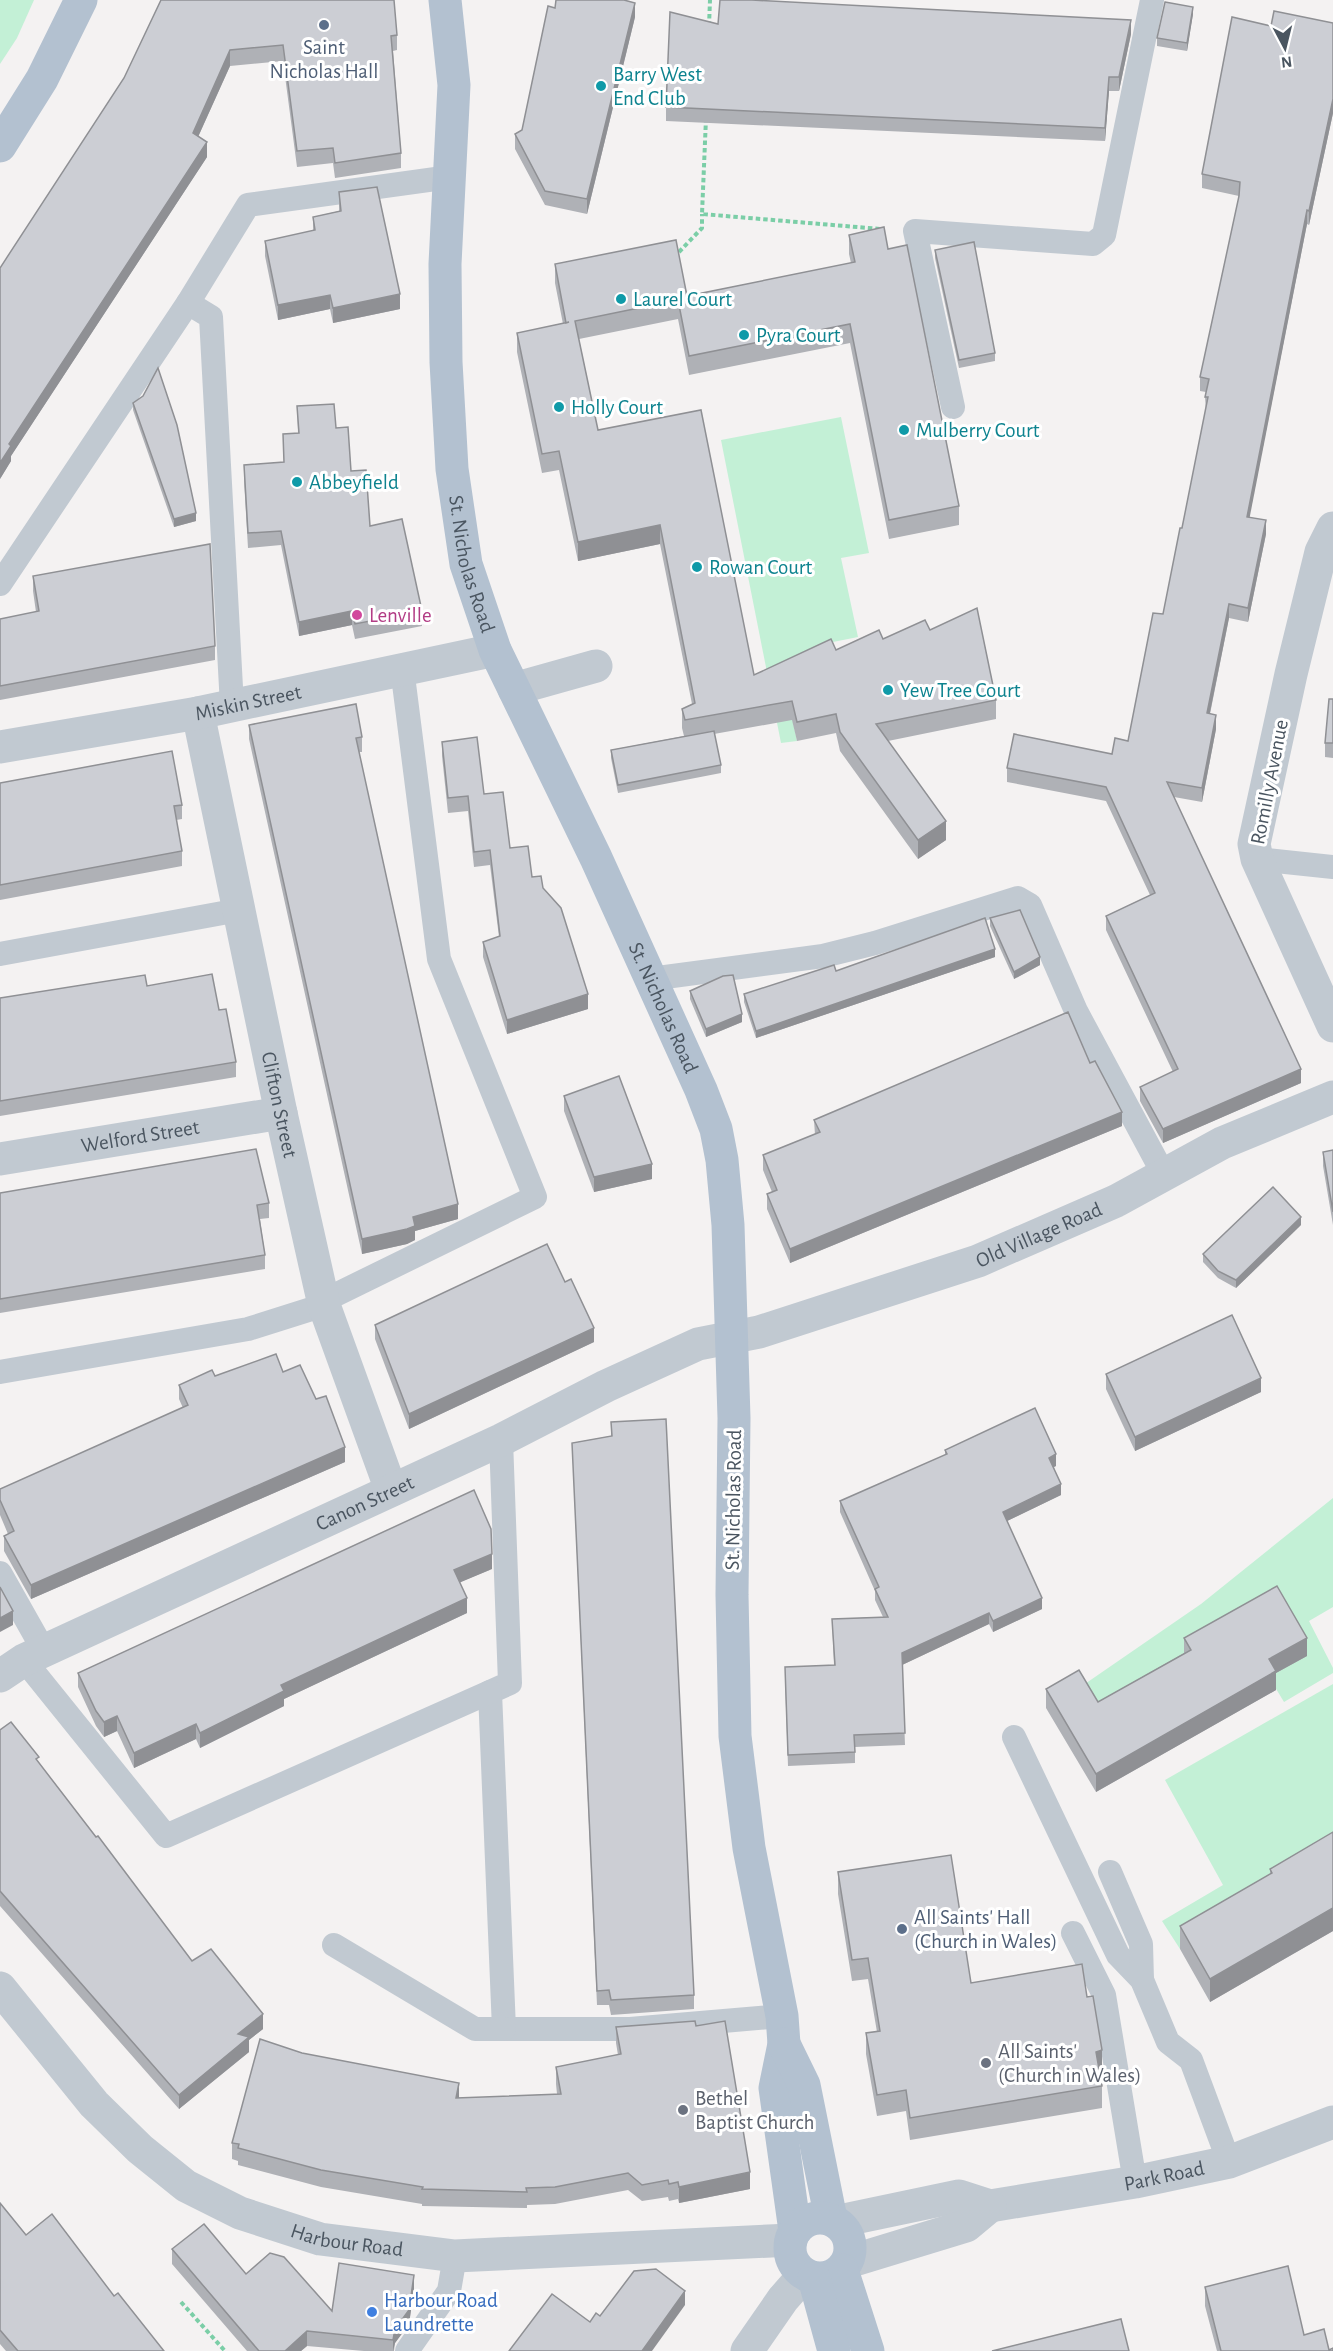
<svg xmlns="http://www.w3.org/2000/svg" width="1333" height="2351" font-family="'Alegreya Sans',sans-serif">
	<rect width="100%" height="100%" fill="#f4f2f2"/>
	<g fill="#c3f0d6">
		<polygon points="0,0 34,0 17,38 0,64"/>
		<polygon points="841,417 869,553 841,558 858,637 828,643 784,680 797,741 781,743 721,440"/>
		<polygon points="1333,1498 1333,1607 1309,1621 1333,1668 1333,1673 1284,1702 1269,1677 1098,1720 1079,1688 1201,1604"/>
		<polygon points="1333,1684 1333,1856 1180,1949 1162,1921 1223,1885 1165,1780"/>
	</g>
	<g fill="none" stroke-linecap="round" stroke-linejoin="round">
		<g stroke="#7bcea7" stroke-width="4" stroke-dasharray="4.5 3" stroke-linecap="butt">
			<polyline points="709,26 710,0"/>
			<polyline points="706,118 702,214 880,229"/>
			<polyline points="679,252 702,228 702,214"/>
			<polyline points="181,2302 225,2351"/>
		</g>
		<g stroke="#c1c9d1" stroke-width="24">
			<polyline points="188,303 211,317 232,706"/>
			<polyline points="953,407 915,231 1093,244 1104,235 1152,0"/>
			<polyline points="0,584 188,303 248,205 450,177"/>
			<polyline points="1257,859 1333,867"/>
			<polyline points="0,954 239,910"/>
			<polyline points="650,979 823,956 875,943 1018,898 1030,905 1076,1011 1164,1175"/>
			<polyline points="323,1301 535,1197 439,959 402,668"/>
			<polyline points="0,1372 248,1329 324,1305"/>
			<polyline points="501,1440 510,1683 490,1692 504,2029 630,2029 782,2016"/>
			<polyline points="0,1573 44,1651"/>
			<polyline points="24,1660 166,1836 490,1692"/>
			<polyline points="1014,1737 1118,1955 1142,1980 1168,2042 1191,2060 1229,2162"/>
			<polyline points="1110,1872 1141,1944 1142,1980"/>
			<polyline points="1073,1933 1104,1995 1135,2182"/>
			<polyline points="334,1945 475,2029 504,2029"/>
			<polyline points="407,2351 449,2291 455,2256"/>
		</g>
		<g stroke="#c1c9d1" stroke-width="33">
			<polyline points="1333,528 1321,552 1291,674 1254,844 1257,859 1333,1026"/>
			<polyline points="514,689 596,666"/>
			<path id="s1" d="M198,713l83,400 43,192 67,185"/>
			<path id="s2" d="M0,747l198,-34 297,-63"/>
			<path id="s3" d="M0,1159l281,-46"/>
			<path id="s4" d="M0,1676l24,-16 477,-220 105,-54 92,-42 61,-12 219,-71 138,-60 106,-58 111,-46"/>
			<path id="s5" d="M0,1988l94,116 46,45 46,37 54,27 80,26 135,17 336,-16"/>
			<polyline points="747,2351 783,2299 805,2274"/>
		</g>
		<g stroke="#c1c9d1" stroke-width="33">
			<path id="s6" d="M835,2222l124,-26 31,10 145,-24 94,-20 104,-40"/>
			<polyline points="848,2262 966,2226 990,2206"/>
		</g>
		<g stroke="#b3c1d0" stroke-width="33">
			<path id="s7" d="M445,0l9,85 -9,179 1,98 6,107 14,95 29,86 101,208 105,232 15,39 6,31 6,65 6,193 -2,177 3,141 14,112 33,168 2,28 -9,44 20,143"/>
			<polyline points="0,146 42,79 81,0"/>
			<polyline points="784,2044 804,2085 831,2219"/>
			<circle cx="820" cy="2248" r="30"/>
			<polyline points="842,2270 868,2351"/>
			<polyline points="814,2278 834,2351"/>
		</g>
	</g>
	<g fill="#afb1b6">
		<polygon points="161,0 397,35 397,50 393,51 401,153 401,168 335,178 333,163 297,167 283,61 230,66 198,137 207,157 11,456 11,461 0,479 85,139 124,78"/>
		<polygon points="555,8 635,17 587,214 545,205 515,149 515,134 522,130"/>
		<polygon points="1193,14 1187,51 1157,46 1157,38"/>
		<polygon points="1333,23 1333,113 1309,225 1307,224 1249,517 1266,534 1248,622 1229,618 1210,714 1216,729 1202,802 1174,797 1301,1083 1163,1143 1140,1101 1140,1087 1173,1072 1106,930 1106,916 1150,895 1106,801 1007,782 1007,768 1112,754 1128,741 1163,614 1182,528 1206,411 1205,397 1206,392 1200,391 1200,377 1239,196 1202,188 1202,174 1271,26"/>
		<polygon points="718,24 1131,34 1119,91 1109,91 1105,141 666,121 666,107"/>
		<polygon points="339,192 400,309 333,323 330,309 278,320 265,256 265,241 313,231 313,217 339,211"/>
		<polygon points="849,235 888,249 959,506 959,525 889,539 850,343 689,375 678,319 579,339 598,430 701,410 754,675 836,650 883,639 930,630 996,700 996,719 888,741 946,840 918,859 840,751 836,733 797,741 792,720 714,734 721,765 721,773 618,793 611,758 611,750 684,736 682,728 682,709 692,704 660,544 578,561 559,470 542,473 517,352 517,333 563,324 555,283 555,264 687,296 851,263 849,254"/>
		<polygon points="935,250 995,353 995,361 959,368 935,258"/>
		<polygon points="133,403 196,521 174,527 133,410"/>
		<polygon points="297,406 336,428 370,526 422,611 422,626 355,639 352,625 299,636 281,545 248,548 244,480 244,465 284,462 283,434 298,433"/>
		<polygon points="33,576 215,646 215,660 0,700 0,619 36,612 33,591"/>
		<polygon points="1333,699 1333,758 1325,757 1325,743"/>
		<polygon points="249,725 362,737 362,752 359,752 458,1219 415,1231 415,1240 407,1244 362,1254 249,739"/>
		<polygon points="442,742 484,794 510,848 532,877 543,888 588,1009 507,1034 483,957 483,942 499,937 490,865 474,867 468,811 448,813 442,756"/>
		<polygon points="0,783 182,805 182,819 176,820 182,851 182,866 0,900"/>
		<polygon points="990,918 1040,965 1014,979 990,926"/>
		<polygon points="995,957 756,1038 744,1002 744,994 836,971"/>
		<polygon points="147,986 219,1010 236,1062 236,1077 0,1116 0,998"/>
		<polygon points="690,991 742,1022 706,1037 690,999"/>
		<polygon points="1090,1063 1122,1126 790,1263 767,1209 767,1194 772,1192 763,1170 763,1155 815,1135 814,1120"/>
		<polygon points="564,1096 652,1179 594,1192 564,1111"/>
		<polygon points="1333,1150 1333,1225 1323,1166 1323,1152"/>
		<polygon points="0,1193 269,1203 269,1218 260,1219 265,1255 265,1269 0,1313"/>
		<polygon points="1301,1225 1236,1288 1218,1278 1203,1262 1203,1254"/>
		<polygon points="565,1282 594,1342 409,1429 375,1339 375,1325"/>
		<polygon points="283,1372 345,1462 31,1599 4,1551 4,1536 8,1534 0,1515 0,1489 183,1408 179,1399 179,1385 215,1376"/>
		<polygon points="1106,1374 1261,1392 1135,1451 1106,1389"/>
		<polygon points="611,1422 694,1995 694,2009 611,2015 609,2005 597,2005 572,1443 611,1436"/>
		<polygon points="945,1450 1056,1466 1054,1467 1061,1495 1007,1521 1042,1609 993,1632 989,1624 902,1665 905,1745 855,1747 855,1763 788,1766 785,1679 834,1665 832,1619 883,1617 875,1600 875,1591 840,1512 840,1501 945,1455"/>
		<polygon points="492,1569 460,1582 467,1613 284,1699 284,1706 200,1748 196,1739 134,1768 117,1731 104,1737 96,1726 78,1687 78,1673"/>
		<polygon points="1184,1638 1307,1656 1276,1673 1276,1690 1096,1792 1046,1708 1046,1689 1098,1702 1184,1653"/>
		<polygon points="0,1730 39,1763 192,1961 263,2029 249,2040 249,2052 179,2109 0,1906"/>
		<polygon points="1333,1832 1333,1931 1210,2002 1180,1949 1180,1926 1270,1874 1270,1869"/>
		<polygon points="838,1872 971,1983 1087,1997 1102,2072 1099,2072 1102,2086 1102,2108 910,2140 906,2111 877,2116 866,2054 866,2033 877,2032 868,1979 852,1981 838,1894"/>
		<polygon points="696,2026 750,2189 679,2203 678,2199 669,2201 668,2197 642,2201 628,2190 555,2204 527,2205 527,2208 422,2206 422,2204 321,2187 238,2165 238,2161 232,2159 232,2143 302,2053 459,2098 557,2094 556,2084 556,2067 618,2055 616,2043 616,2027"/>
		<polygon points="0,2203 26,2235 114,2296 164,2351 6,2351 0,2344"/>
		<polygon points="172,2249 246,2274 332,2311 414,2289 409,2324 395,2343 394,2351 364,2351 307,2346 301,2351 247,2351 172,2264"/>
		<polygon points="1205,2287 1304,2335 1329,2350 1333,2351 1217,2351 1205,2306"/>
	</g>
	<g fill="#8f9094">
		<polygon points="635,3 635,17 587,214 587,199"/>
		<polygon points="1193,7 1193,14 1187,51 1187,43"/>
		<polygon points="1131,20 1131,34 1119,91 1119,77"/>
		<polygon points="230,50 230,66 193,148 193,133"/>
		<polygon points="1109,77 1109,91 1105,141 1105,128"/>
		<polygon points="1333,99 1333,113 1309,225 1309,211"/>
		<polygon points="207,142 207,157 11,456 11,461 0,479 0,463 9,444"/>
		<polygon points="1307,210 1307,224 1247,531 1247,517"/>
		<polygon points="400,294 400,309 333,323 333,308"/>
		<polygon points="330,295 330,309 278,320 278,305"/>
		<polygon points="196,513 196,521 174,527 174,519"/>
		<polygon points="1266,520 1266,534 1248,622 1248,608"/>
		<polygon points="660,525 660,544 578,561 578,542"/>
		<polygon points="1229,604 1229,618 1207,727 1207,713"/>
		<polygon points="352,611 352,625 299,636 299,622"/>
		<polygon points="1216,715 1216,729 1202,802 1202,788"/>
		<polygon points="946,821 946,840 918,859 918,840"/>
		<polygon points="995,949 995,957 756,1038 756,1031"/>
		<polygon points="1040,957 1040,965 1014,979 1014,972"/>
		<polygon points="588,994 588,1009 507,1034 507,1020"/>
		<polygon points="742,1014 742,1022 706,1037 706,1029"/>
		<polygon points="1301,1069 1301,1083 1163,1143 1163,1129"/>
		<polygon points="1122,1112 1122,1126 790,1263 790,1249"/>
		<polygon points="652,1164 652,1179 594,1192 594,1177"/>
		<polygon points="458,1204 458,1219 415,1231 415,1240 407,1244 362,1254 362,1239 413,1217"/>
		<polygon points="1301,1217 1301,1225 1236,1288 1236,1280"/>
		<polygon points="594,1328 594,1342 409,1429 409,1414"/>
		<polygon points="1261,1378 1261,1392 1135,1451 1135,1437"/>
		<polygon points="345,1447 345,1462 31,1599 31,1585"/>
		<polygon points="1056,1454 1056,1466 1049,1469 1049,1458"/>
		<polygon points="1061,1484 1061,1495 1003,1523 1003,1512"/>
		<polygon points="492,1554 492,1569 454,1585 454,1570"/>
		<polygon points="467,1598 467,1613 284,1699 284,1706 200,1748 200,1733 281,1685"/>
		<polygon points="1042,1598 1042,1609 993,1632 993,1621"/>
		<polygon points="13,1611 13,1625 0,1632 0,1618"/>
		<polygon points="989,1613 989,1624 902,1665 902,1653"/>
		<polygon points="1307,1638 1307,1656 1276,1673 1276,1690 1096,1792 1096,1774 1269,1659"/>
		<polygon points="117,1716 117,1731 104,1737 104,1722"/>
		<polygon points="196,1724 196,1739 134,1768 134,1753"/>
		<polygon points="1333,1908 1333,1931 1210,2002 1210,1979"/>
		<polygon points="263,2014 263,2029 249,2040 249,2052 179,2109 179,2095 238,2034"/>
		<polygon points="1102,2050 1102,2072 1096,2073 1096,2052"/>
		<polygon points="459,2083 459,2100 456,2098"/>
		<polygon points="750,2172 750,2189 679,2203 679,2187"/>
		<polygon points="414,2275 414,2289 409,2324 395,2343 393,2351 393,2340 395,2329"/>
		<polygon points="685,2291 685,2305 652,2351 642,2351"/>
		<polygon points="307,2331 307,2346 301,2351 285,2351"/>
	</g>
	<g fill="#ccced4" stroke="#8f9094" stroke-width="1.5">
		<polygon points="161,0 394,0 397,35 391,36 401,153 335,163 333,148 297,151 283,45 230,50 193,133 207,142 9,444 11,446 0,463 0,268 124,78"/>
		<polygon points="556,0 624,0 635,3 587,199 545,191 515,134 522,130 548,6 555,8"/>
		<polygon points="720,0 752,0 1131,20 1119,77 1109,77 1105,128 666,107 670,12 718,24"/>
		<polygon points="1165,2 1193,7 1187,43 1157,38"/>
		<polygon points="1274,11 1333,23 1333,99 1309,211 1307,210 1247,517 1266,520 1248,608 1229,604 1207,713 1216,715 1202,788 1167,782 1301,1069 1163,1129 1140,1087 1178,1069 1106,916 1155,893 1106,787 1007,768 1014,734 1112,754 1115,738 1128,741 1153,613 1163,614 1180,528 1182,528 1208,397 1205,397 1209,379 1200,377 1239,196 1240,182 1202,174 1232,17 1271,26"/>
		<polygon points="377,187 400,294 333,308 330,295 278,305 265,241 315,230 313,217 341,211 339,192"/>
		<polygon points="884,227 888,249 907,245 959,506 889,520 850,324 689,356 678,300 575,321 598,430 701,410 754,675 831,639 836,650 879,630 883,639 925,620 930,630 977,608 996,700 876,724 946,821 918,840 840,732 836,714 797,722 792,701 685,720 682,709 695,703 660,525 578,542 559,451 542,454 517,333 569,322 566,323 555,264 676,240 687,296 855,262 849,235"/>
		<polygon points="974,242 995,353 959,360 935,250"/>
		<polygon points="158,368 177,425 196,513 174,519 133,403 143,396"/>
		<polygon points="334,404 336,428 348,427 351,471 366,470 370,526 402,519 422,611 355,624 352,611 299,622 281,531 248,533 244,465 284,462 283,434 299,433 297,406"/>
		<polygon points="210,544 215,646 0,686 0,619 39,611 33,576"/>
		<polygon points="1329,699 1333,699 1333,743 1325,743"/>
		<polygon points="356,704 362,737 356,738 458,1204 413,1217 415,1226 407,1229 362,1239 249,725"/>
		<polygon points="714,731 721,765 618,785 611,750"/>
		<polygon points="477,737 484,794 503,792 510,848 528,846 532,877 541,876 543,888 561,908 588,994 507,1020 483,942 500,936 490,850 474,852 468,796 448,798 442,742"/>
		<polygon points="172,751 182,805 174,806 182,851 0,885 0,783"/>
		<polygon points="1020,910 1040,957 1014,972 990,918"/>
		<polygon points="985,918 995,949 756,1031 744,994 834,965 836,971"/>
		<polygon points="212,974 219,1010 226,1009 236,1062 0,1101 0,998 145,975 147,986"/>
		<polygon points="733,975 742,1014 706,1029 690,991 723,976"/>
		<polygon points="1068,1012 1090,1063 1095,1061 1122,1112 790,1249 767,1194 777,1190 763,1155 820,1132 814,1120"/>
		<polygon points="619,1076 652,1164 594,1177 564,1096"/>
		<polygon points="256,1149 269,1203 257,1205 265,1255 0,1299 0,1193"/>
		<polygon points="1333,1150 1333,1212 1323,1152"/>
		<polygon points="1273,1187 1301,1217 1236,1280 1218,1271 1203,1254"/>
		<polygon points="547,1244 565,1282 571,1279 594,1328 409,1414 375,1325"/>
		<polygon points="1232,1315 1261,1378 1135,1437 1106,1374"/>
		<polygon points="276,1354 283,1372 300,1365 316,1399 326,1396 345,1447 31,1585 4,1536 14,1531 0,1500 0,1489 188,1405 179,1385 212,1370 215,1376"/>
		<polygon points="1035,1408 1056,1454 1049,1458 1061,1484 1003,1512 1042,1598 993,1621 989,1613 902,1653 905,1733 854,1735 855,1752 788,1755 785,1667 835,1665 832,1619 888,1617 875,1589 879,1587 840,1501 947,1454 945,1450"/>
		<polygon points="666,1419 694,1995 611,2000 609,1990 597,1991 572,1443 612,1436 611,1422"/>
		<polygon points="474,1490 491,1529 492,1554 454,1570 467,1598 281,1685 284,1691 200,1733 196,1724 134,1753 117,1716 104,1722 96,1711 78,1673"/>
		<polygon points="1277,1586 1307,1638 1269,1659 1276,1671 1096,1774 1046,1689 1079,1670 1098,1702 1191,1650 1184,1638"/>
		<polygon points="0,1587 13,1611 0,1618"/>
		<polygon points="11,1722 39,1757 36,1759 96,1837 98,1836 192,1961 211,1949 263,2014 238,2034 249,2037 179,2095 0,1891 0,1730"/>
		<polygon points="1333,1832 1333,1908 1210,1979 1180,1926 1272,1873 1270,1869"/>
		<polygon points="951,1855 971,1983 1082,1964 1087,1997 1093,1996 1102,2050 1096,2052 1102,2086 910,2118 906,2090 877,2095 866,2033 880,2031 868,1958 852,1960 838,1872"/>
		<polygon points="695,2021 696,2026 725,2021 750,2172 679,2187 678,2182 669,2184 668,2180 642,2185 628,2173 555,2187 526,2188 527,2192 422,2189 423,2187 321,2170 238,2148 239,2144 232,2143 260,2039 302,2053 459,2083 456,2098 561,2094 556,2067 621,2054 616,2027"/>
		<polygon points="0,2203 26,2235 52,2214 114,2296 118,2293 164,2351 18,2351 0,2330"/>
		<polygon points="204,2224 246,2274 270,2253 284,2257 332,2311 339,2263 414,2275 409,2310 395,2329 393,2340 307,2331 285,2351 259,2351 172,2249"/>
		<polygon points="1288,2266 1304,2335 1324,2329 1329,2350 1333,2348 1333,2351 1221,2351 1205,2287"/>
		<polygon points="656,2269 685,2291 642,2351 509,2351 552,2294 590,2322 596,2313 600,2316 634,2271"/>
		<polygon points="1121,2319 1129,2351 992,2351"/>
	</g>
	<g fill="#5c6f8a" stroke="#fff" stroke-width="2">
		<circle cx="324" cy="25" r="6"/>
		<circle cx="902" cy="1929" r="6"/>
	</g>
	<g fill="#0f9aa8" stroke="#fff" stroke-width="2">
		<circle cx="601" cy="86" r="6"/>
		<circle cx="621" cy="299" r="6"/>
		<circle cx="744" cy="335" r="6"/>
		<circle cx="559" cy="407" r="6"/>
		<circle cx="904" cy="430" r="6"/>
		<circle cx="297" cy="482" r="6"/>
		<circle cx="697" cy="567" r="6"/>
		<circle cx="888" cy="690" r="6"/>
	</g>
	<circle fill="#d1479c" stroke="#fff" stroke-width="2" cx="357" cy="615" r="6"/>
	<g fill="#6b7280" stroke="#fff" stroke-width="2">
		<circle cx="986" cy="2063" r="6"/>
		<circle cx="683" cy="2110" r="6"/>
	</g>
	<circle fill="#3f7fe0" stroke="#fff" stroke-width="2" cx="372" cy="2312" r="6"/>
	<g text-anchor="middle" stroke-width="6" stroke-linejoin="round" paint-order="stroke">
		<g font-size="21" fill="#4e5e75" stroke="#fff">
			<text x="324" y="54">Saint<tspan x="324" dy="24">Nicholas Hall</tspan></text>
			<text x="914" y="1924" text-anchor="start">All Saints' Hall<tspan x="914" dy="24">(Church in Wales)</tspan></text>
		</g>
		<g font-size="21" fill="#0d838f" stroke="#fff" text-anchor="start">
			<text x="613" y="81">Barry West<tspan x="613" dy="24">End Club</tspan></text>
			<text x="633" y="306">Laurel Court</text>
			<text x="756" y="342">Pyra Court</text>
			<text x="571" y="414">Holly Court</text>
			<text x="916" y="437">Mulberry Court</text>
			<text x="309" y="489">Abbeyfield</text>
			<text x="709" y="574">Rowan Court</text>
			<text x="900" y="697">Yew Tree Court</text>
		</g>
		<g font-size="21" fill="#4a5560" stroke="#fff">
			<text dy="7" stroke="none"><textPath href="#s7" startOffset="567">St. Nicholas Road</textPath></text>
			<text dy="7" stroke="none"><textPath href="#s2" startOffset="252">Miskin Street</textPath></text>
			<text transform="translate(1269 782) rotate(-79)" y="7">Romilly Avenue</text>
			<text dy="7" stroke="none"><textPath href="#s7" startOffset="1052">St. Nicholas Road</textPath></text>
			<text dy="7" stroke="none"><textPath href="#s1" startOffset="400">Clifton Street</textPath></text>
			<text dy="7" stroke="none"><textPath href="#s3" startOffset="142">Welford Street</textPath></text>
			<text dy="7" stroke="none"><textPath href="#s4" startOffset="1132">Old Village Road</textPath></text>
			<text transform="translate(733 1500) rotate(-89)" y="7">St. Nicholas Road</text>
			<text dy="7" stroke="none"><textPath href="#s4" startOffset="404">Canon Street</textPath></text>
			<text dy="7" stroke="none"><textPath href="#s6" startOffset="336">Park Road</textPath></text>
			<text dy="7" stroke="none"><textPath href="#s5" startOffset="444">Harbour Road</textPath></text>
		</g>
		<g font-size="21" fill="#b23c85" stroke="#fff" text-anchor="start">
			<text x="369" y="622">Lenville</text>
		</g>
		<g font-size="21" fill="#5b616d" stroke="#fff" text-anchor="start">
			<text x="998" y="2058">All Saints'<tspan x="998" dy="24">(Church in Wales)</tspan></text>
			<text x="695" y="2105">Bethel<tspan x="695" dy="24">Baptist Church</tspan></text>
		</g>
		<g font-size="21" fill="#366cbe" stroke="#fff" text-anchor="start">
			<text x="384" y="2307">Harbour Road<tspan x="384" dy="24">Laundrette</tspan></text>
		</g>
	</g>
	<g transform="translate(1285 48) rotate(173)" stroke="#ffffff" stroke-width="4.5" paint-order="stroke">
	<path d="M0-4.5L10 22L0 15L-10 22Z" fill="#4a5560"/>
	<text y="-9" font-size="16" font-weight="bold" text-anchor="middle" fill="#4a5560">N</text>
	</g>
</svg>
